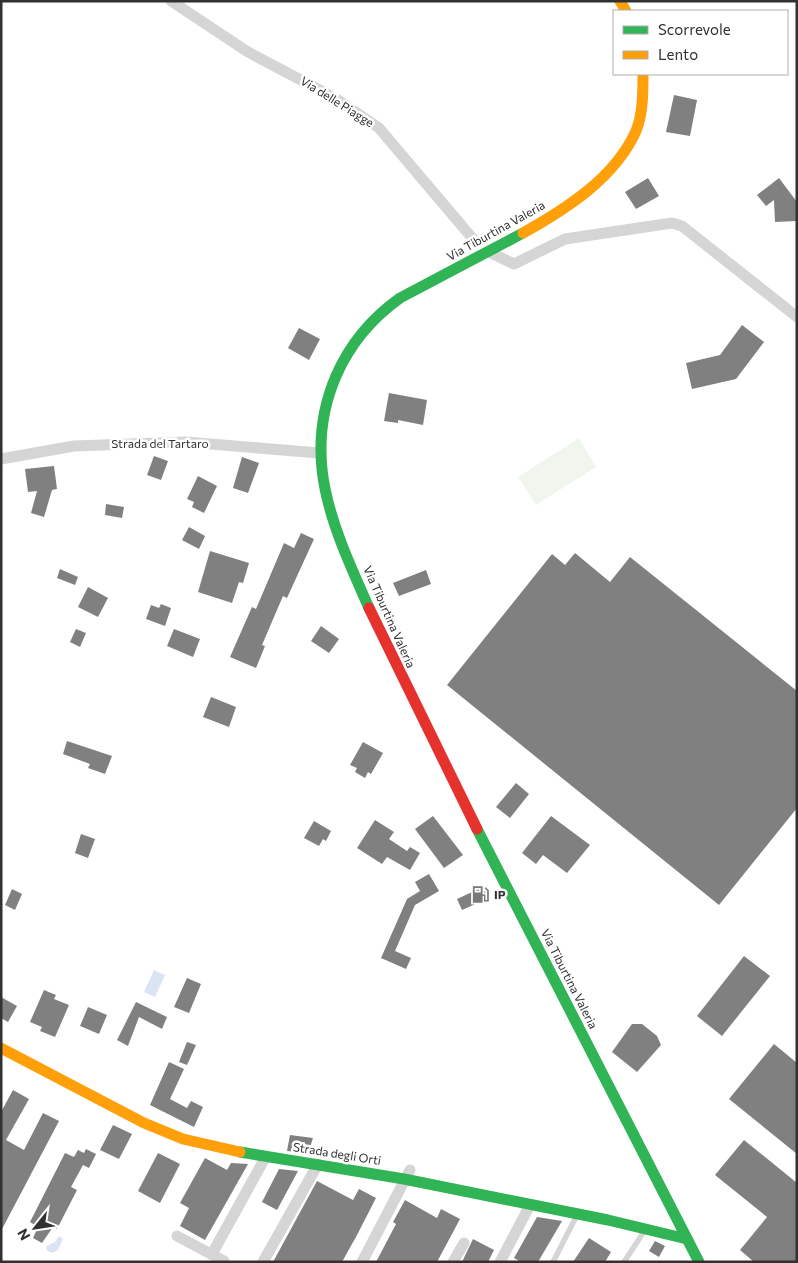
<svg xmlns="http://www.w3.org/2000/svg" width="798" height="1263" font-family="Commissioner,sans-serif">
	<rect width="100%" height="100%" fill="#fff"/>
	<polygon fill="#f0f6ed" points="579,438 596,467 536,505 518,477"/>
	<g fill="#dae4f3">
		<polygon points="154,970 165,975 155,997 144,992"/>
		<polygon points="59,1236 63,1239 58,1250 52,1253 47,1251 46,1246 55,1242"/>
	</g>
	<g fill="#808080">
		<polygon points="674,95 697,100 690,136 666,132"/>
		<polygon points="648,178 659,196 636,209 625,192"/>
		<polygon points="779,178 797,202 797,221 775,222 774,200 766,206 757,195"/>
		<polygon points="742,325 764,342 736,379 692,389 686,363 720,355"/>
		<polygon points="299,328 320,339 309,360 288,348"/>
		<polygon points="389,393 427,400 423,425 398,420 398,423 384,421"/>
		<polygon points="154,456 168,461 161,480 147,475"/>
		<polygon points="242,457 259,463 248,493 233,488"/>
		<polygon points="54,466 57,489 52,490 44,517 31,513 37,491 28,492 25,469"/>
		<polygon points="198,476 217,486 204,513 192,507 194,502 187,499"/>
		<polygon points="106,504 124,507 122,518 105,515"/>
		<polygon points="189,527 205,536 199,549 182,540"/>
		<polygon points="301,533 314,539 287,598 283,596 262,645 265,646 256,668 230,657 252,607 256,609 284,543 294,548"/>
		<polygon points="210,551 249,563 243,583 239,582 232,603 198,592"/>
		<polygon points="575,553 610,582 630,557 797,691 797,808 719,905 447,685 552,554 565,565"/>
		<polygon points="60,569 78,577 75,585 57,578"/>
		<polygon points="426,570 431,584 399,596 393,583"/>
		<polygon points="88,587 108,598 98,617 78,607"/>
		<polygon points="161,604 171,608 165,626 146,619 151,605 159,608"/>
		<polygon points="321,626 339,639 329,653 311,641"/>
		<polygon points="76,629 86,633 80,647 70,642"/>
		<polygon points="174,629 200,639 193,657 167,646"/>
		<polygon points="211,697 236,707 229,727 203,717"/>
		<polygon points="67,741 112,756 105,774 88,768 90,764 63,754"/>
		<polygon points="363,742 383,753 371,774 368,772 365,778 355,772 357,768 350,765"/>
		<polygon points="516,783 529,794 510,818 496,807"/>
		<polygon points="433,816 463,855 444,868 415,829"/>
		<polygon points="551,816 590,845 567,873 543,855 536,864 522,853"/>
		<polygon points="375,820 394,832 389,839 407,851 410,847 420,853 410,870 387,857 382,864 357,848"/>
		<polygon points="314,821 331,831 326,841 323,839 319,846 304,838"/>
		<polygon points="81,834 95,839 88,858 75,853"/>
		<polygon points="429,874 439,891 415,905 395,951 411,958 406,969 381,958 407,899 420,891 415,882"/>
		<polygon points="483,887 489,898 462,910 457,899"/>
		<polygon points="12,889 22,894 15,910 5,905"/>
		<polygon points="744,956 770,976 722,1036 697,1016"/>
		<polygon points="187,978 201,984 189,1013 174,1007"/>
		<polygon points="44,990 56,995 54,999 69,1005 55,1037 40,1031 42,1027 30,1022"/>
		<polygon points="1,997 17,1006 8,1022 1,1018"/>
		<polygon points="136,1002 167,1017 162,1029 139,1017 128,1046 117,1040"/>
		<polygon points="88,1007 107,1015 99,1034 80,1026"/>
		<polygon points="632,1024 642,1024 657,1036 661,1045 637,1072 612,1052"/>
		<polygon points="187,1042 196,1045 187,1065 179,1062"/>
		<polygon points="774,1044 797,1063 797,1154 729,1099"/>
		<polygon points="169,1062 184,1069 170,1099 187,1108 191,1101 203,1107 194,1127 150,1105"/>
		<polygon points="13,1090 29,1099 6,1140 24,1150 43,1113 59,1121 1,1231 1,1112"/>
		<polygon points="113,1125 132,1134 119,1159 100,1150"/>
		<polygon points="290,1135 313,1138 308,1153 287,1151"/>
		<polygon points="744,1140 797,1183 797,1262 754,1262 740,1250 767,1217 715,1175"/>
		<polygon points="86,1149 96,1154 89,1168 83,1165 71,1187 77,1190 57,1229 53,1227 42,1243 33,1238 38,1227 30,1222 65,1153 74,1157 78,1150 84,1153"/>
		<polygon points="158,1153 180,1164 160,1203 138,1191"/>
		<polygon points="205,1158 227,1170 231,1163 248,1164 205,1240 180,1226 189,1208 180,1203"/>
		<polygon points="279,1169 298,1171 277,1210 262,1202"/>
		<polygon points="317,1181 353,1200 359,1189 376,1198 357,1235 342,1262 273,1262"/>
		<polygon points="405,1200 437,1218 441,1209 460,1219 437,1262 376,1262 396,1224 393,1222"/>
		<polygon points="537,1217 562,1221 538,1262 521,1262 514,1258"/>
		<polygon points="589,1238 611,1252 605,1262 573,1262"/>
		<polygon points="473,1239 494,1250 488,1262 462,1262"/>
		<polygon points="655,1241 665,1246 659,1257 649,1251"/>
	</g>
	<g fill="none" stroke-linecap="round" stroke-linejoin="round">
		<g stroke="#d5d5d5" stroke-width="5.5">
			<polyline points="553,1262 577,1215"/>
			<polyline points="624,1262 645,1230"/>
		</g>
		<g stroke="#d5d5d5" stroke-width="11">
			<polyline points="171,1 248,52 335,98 379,128 473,239"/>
			<polyline points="489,252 514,264 565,239 672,223 682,226 797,317"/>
			<polyline points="1,459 74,446 186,442 319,453"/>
			<polyline points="177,1236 224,1261"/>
			<polyline points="212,1254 265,1158"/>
			<polyline points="263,1262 318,1164"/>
			<polyline points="362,1262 410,1170"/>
			<polyline points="453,1262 464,1243"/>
			<polyline points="500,1262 530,1205"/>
		</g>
		<g stroke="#30b455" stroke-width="11">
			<path d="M369,608c-34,-77 -69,-148 -33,-232 14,-32 36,-58 64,-78l123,-65"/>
			<polyline points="477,829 699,1262"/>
			<polyline points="240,1152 404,1179 608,1220 687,1239"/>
		</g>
		<g stroke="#ff9f0a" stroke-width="11">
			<polyline points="620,1 626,11"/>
			<path d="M523,233c43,-24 92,-55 113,-102 7,-17 7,-39 7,-57"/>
			<polyline points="1,1048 144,1123 183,1139 240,1152"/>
		</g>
		<polyline stroke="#e5322d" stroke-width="11" points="369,608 477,829"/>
	</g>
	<defs>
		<symbol id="fuel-bare" viewBox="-9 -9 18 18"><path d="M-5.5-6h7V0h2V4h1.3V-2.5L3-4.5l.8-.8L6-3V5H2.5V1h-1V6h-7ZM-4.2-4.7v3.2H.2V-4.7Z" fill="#797979" stroke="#fff" stroke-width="2.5" paint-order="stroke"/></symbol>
	</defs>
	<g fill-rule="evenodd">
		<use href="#fuel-bare" x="468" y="882" width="25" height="25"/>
	</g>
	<g text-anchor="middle" stroke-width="5" stroke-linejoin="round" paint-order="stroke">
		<g font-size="12" fill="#313131" stroke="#fff">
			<text transform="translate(337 102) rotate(32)" y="4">Via delle Piagge</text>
			<text transform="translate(496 231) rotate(-29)" y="4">Via Tiburtina Valeria</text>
			<text x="160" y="448">Strada del Tartaro</text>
			<text transform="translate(389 617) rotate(66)" y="4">Via Tiburtina Valeria</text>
			<text transform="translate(569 979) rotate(63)" y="4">Via Tiburtina Valeria</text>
			<text transform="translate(337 1154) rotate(9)" y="4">Strada degli Orti</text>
		</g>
		<g font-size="12" font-weight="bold" fill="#313131" stroke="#fff" text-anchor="start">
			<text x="494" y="899">IP</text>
		</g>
	</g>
	<rect width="798" height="1263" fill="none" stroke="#313131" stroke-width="5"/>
	<rect x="613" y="10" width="175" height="65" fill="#ffffff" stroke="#adadad"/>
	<rect x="623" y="26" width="25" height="8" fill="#30b455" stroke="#adadad"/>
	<text x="658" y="35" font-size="15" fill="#313131">Scorrevole</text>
	<rect x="623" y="51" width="25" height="8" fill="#ff9f0a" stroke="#adadad"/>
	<text x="658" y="60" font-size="15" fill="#313131">Lento</text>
	<g transform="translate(35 1228) rotate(240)" stroke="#ffffff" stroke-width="4" paint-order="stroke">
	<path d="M0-4L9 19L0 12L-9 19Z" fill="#313131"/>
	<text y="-8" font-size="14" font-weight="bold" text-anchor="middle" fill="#313131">N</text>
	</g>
</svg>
